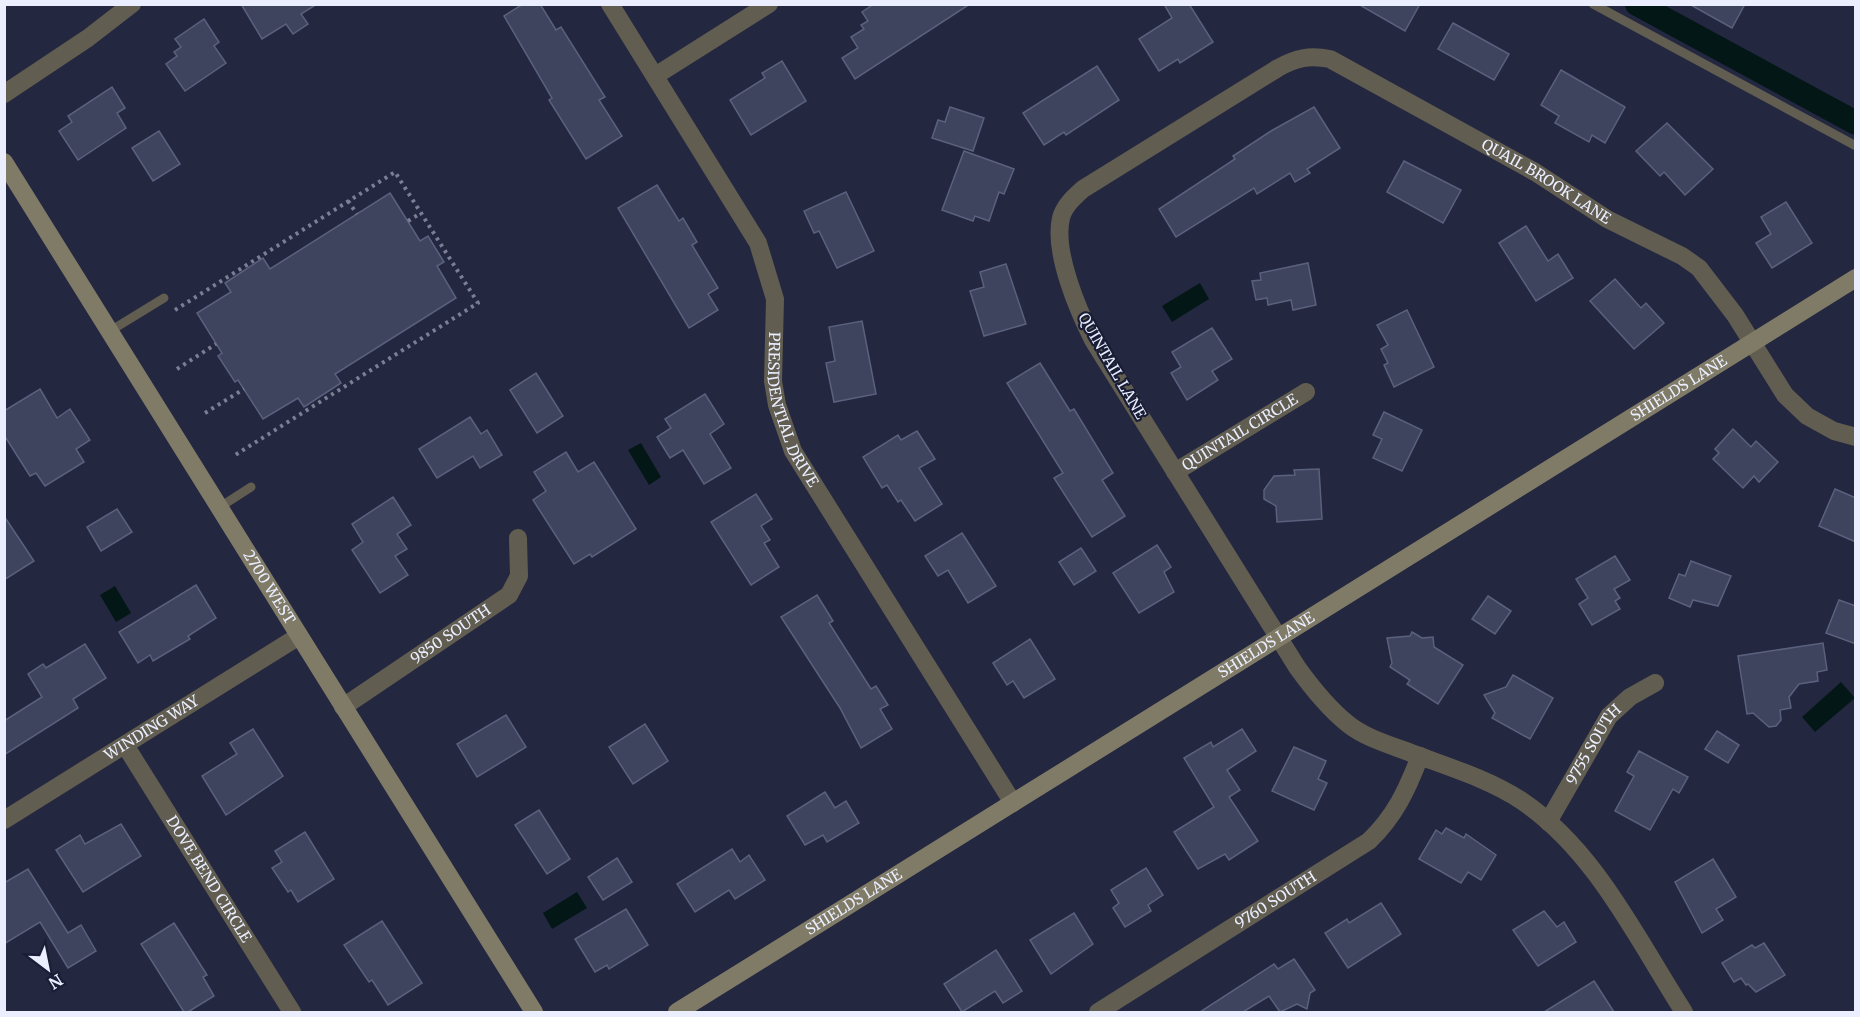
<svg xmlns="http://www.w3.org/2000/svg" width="1860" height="1017" font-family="Merriweather,serif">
	<rect width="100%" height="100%" fill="#232740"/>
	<g fill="#041717">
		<polygon points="1200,283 1209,299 1172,322 1162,306"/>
		<polygon points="641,443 661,477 649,485 628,450"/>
		<polygon points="115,586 131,613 116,622 100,595"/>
		<polygon points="1841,682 1855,698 1815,732 1802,717"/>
		<polygon points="577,892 587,908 552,929 543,913"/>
	</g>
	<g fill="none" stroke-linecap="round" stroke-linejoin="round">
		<polyline stroke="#041717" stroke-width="24" points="1637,4 1856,123"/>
	</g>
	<g fill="#3e435e" stroke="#5b617d" stroke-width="1.5">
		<polygon points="241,4 317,4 301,14 308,24 293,34 286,24 262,39"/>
		<polygon points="523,4 540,4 556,30 561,27 605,97 599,100 622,136 586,159 549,100 552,98 504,16"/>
		<polygon points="874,4 970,4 855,79 842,58 858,48 851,37 864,29 861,25 868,21 862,12"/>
		<polygon points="1164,4 1189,4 1213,42 1180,63 1178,59 1159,71 1139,39 1172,18"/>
		<polygon points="1358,4 1420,4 1405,31"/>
		<polygon points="1689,4 1745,4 1732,28"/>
		<polygon points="204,19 219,42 214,46 226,63 185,91 166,64 177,56 174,52 181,47 175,39"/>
		<polygon points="1453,23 1509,54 1494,80 1438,49"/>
		<polygon points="782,61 806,101 751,135 730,100 765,78 762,73"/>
		<polygon points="1097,66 1119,100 1066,135 1064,132 1044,145 1023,113"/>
		<polygon points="1561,70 1625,107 1605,143 1592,135 1589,142 1555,123 1559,116 1541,105"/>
		<polygon points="112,87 125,108 117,113 126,128 78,160 59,131 72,122 68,116"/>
		<polygon points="950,107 984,118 973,151 932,138 938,120 945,122"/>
		<polygon points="1314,107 1340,148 1307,169 1310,173 1295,182 1290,173 1257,194 1254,188 1176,237 1159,209 1235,159 1233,156 1271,131"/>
		<polygon points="1667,123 1713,169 1685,195 1664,172 1660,176 1636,151"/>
		<polygon points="159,131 180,164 153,181 132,148"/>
		<polygon points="964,151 1014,169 1004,194 999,192 989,221 975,216 973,221 942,210"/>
		<polygon points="1404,161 1461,190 1443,223 1387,192"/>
		<polygon points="657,185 679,221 683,218 697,242 692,245 718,288 708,294 718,310 689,328 618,208"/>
		<polygon points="846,192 874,251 837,268 819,231 814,233 804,211"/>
		<polygon points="390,193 420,241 428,236 444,262 437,266 456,298 335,374 341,383 304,407 298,398 263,419 238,380 235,382 218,356 222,353 197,313 231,292 225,283 263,258 270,269"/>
		<polygon points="1786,202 1812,243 1772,268 1756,243 1771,234 1761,217"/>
		<polygon points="1526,226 1548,261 1558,254 1573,278 1536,301 1499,243"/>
		<polygon points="1308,263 1316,305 1293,310 1291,300 1268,305 1267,298 1256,300 1252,281 1261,280 1260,273"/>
		<polygon points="1006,264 1026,324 984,336 970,291 984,287 980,272"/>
		<polygon points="1615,279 1641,308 1646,303 1664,323 1634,349 1590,301"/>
		<polygon points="1407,310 1434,367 1394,387 1384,365 1388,363 1381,349 1388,345 1377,325"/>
		<polygon points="862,321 876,394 834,402 826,363 835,361 829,327"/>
		<polygon points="1212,328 1232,359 1212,371 1218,380 1187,400 1171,373 1181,367 1172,352"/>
		<polygon points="1040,363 1070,411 1074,409 1113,473 1102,480 1125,516 1092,537 1054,478 1063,473 1007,383"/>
		<polygon points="536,373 563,416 537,433 510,390"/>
		<polygon points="40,389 57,418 70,409 90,440 76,449 84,462 45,486 36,473 30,476 4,435 4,411"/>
		<polygon points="705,394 724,424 710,434 731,468 704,484 683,450 670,458 657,437 671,428 665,419"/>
		<polygon points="1384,412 1422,430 1402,471 1373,458 1382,439 1373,435"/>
		<polygon points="470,417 481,434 487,430 502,455 480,468 473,456 437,478 419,449"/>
		<polygon points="1733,429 1751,447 1756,441 1778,462 1759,482 1754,476 1743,488 1713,459 1719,453 1715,449"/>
		<polygon points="917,431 935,459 919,468 942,504 915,521 901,500 898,502 887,485 882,488 863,457 898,435 901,440"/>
		<polygon points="566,452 578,472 594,462 636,529 592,557 590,554 574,564 533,500 546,491 534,472"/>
		<polygon points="1319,469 1322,519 1277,522 1276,506 1264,499 1264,490 1274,476 1295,475 1294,470"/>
		<polygon points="1835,489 1856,498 1856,542 1819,526"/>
		<polygon points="756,494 772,519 761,526 770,540 764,543 779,567 751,585 711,522"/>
		<polygon points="393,497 411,525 397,534 407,549 395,556 408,575 380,593 352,550 363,542 352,524"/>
		<polygon points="117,509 132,532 101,551 87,527"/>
		<polygon points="4,516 34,561 4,580"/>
		<polygon points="962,533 996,586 968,603 948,570 938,576 925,556"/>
		<polygon points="1157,545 1171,567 1164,572 1174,592 1139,613 1113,573"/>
		<polygon points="1081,548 1096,571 1074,585 1059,562"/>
		<polygon points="1615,556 1630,580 1614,589 1620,598 1615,601 1620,609 1592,625 1579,604 1588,598 1576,579"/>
		<polygon points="1691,561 1731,576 1718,606 1693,600 1690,607 1669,598 1679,574 1685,576"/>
		<polygon points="196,585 216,618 188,636 190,639 153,661 150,655 138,663 119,632"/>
		<polygon points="817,595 833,621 829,623 871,689 876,686 888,705 880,709 892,729 861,748 840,708 781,617"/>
		<polygon points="1488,596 1511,611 1495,634 1472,619"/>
		<polygon points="1839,600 1856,606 1856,644 1826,633"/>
		<polygon points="1412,632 1422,638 1433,637 1434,647 1463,665 1438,704 1407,684 1410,680 1390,667 1392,663 1387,638 1410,636"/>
		<polygon points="1030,639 1055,679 1024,698 1013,681 1007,685 993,663"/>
		<polygon points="1823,643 1827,670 1817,672 1818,681 1799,684 1789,697 1791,708 1780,710 1781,720 1776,726 1769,727 1753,713 1747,714 1738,656"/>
		<polygon points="85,644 106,678 73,699 78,708 4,755 4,721 42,697 28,674 43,664 46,668"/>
		<polygon points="1513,675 1553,698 1530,739 1492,718 1495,713 1484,695 1506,687"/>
		<polygon points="506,715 526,747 477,777 457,744"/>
		<polygon points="645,724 668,761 633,784 609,747"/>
		<polygon points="253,729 283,776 226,815 202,776 237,754 230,743"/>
		<polygon points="1242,729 1256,751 1227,770 1240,790 1229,797 1258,841 1229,860 1225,854 1198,869 1174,832 1214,807 1184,758 1211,742 1213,747"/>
		<polygon points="1717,731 1739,745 1728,763 1705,749"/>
		<polygon points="1294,747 1326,761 1318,779 1327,783 1314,810 1272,791"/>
		<polygon points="1639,751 1688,777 1679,793 1673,789 1650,830 1615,811 1634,776 1627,772"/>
		<polygon points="825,792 835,808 846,801 859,823 827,842 823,835 805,845 787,816"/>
		<polygon points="539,810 570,859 547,874 515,825"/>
		<polygon points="121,824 141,856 83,892 56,850 80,835 85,844"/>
		<polygon points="1446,828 1464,838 1466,834 1496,855 1481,880 1468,872 1461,883 1419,859 1436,830 1442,834"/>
		<polygon points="305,832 334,879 298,902 291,890 288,892 272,868 282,862 275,851"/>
		<polygon points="732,849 740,862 749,855 765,880 735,899 729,890 695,912 677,884"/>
		<polygon points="617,858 632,882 603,900 588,877"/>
		<polygon points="1713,859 1736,897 1716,909 1723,920 1702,933 1675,882"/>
		<polygon points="1146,868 1163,895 1148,905 1151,911 1125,927 1113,908 1119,903 1111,890"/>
		<polygon points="28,869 68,933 81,925 96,951 68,968 40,922 4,944 4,883"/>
		<polygon points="1381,903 1401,934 1348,968 1325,933 1347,919 1349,923"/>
		<polygon points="626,909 648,945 609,969 607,965 595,972 575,939"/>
		<polygon points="1544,911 1557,927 1564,922 1576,942 1538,966 1513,930"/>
		<polygon points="1074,913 1093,944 1051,974 1030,940"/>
		<polygon points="382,921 422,983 388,1005 372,980 369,982 344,945"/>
		<polygon points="174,923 207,975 203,977 214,996 188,1012 184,1012 141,944"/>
		<polygon points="1764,943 1785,975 1756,992 1748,984 1746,985 1741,978 1734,982 1722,963 1752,945 1755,948"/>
		<polygon points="996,950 1022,991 1003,1003 995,991 962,1012 944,984"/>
		<polygon points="1294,959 1315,990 1310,993 1307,1009 1297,1004 1280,1012 1269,996 1243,1012 1200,1012 1274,964 1278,969"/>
		<polygon points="1594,981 1614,1012 1544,1012"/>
	</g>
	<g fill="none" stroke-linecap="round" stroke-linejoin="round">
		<g stroke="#7b7f94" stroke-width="4" stroke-dasharray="3 4.5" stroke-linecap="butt">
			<polyline points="348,201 357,214"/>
			<polyline points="408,221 421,213"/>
			<polyline points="175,310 395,172 478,303 232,457"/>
			<polyline points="177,369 216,344"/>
			<polyline points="205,413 244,389"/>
		</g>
		<g stroke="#615d50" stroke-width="9">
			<polyline points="1593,4 1856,146"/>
			<polyline points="110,331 164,298"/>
			<polyline points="220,507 251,487"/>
		</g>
		<g stroke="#615d50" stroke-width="18">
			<path id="s1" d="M610,4l148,239 17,56 -2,82 4,24 16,46 220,352"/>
			<polyline points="655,76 769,4"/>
			<polyline points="4,94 88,38 132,4"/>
			<path id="s2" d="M1175,472l131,-80"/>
			<path id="s3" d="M343,707l166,-112 10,-19 -1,-38"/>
			<path id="s4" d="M125,745l167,267"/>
			<path id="s5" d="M4,820l295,-184"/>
			<path id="s6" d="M1548,822l61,-106 21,-19 25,-14"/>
			<path id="s7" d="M1098,1012l271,-171c26,-25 38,-51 51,-85"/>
			<path id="s8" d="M1684,1012c-47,-73 -88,-161 -162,-211 -35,-23 -77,-35 -116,-50 -19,-7 -42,-14 -58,-27 -20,-16 -36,-36 -51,-57l-204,-327c-15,-30 -40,-88 -32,-122 3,-12 13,-21 22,-29l195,-121c18,-10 31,-13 52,-9l205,113 72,47 75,37 17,12 36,47 50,80 22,21 27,15 22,6"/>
		</g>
		<g stroke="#807b66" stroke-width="18">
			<path id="s9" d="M4,162l530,850"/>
			<path id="s10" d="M677,1012l1179,-734"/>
		</g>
	</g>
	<g text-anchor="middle" stroke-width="4.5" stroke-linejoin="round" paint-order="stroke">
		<g font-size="15" fill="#eaeeff" stroke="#191d35">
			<text dy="5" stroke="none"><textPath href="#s8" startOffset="1618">QUAIL BROOK LANE</textPath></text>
			<text transform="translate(1112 366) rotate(60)" y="5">QUINTAIL LANE</text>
			<text dy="5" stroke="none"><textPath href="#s10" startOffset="1180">SHIELDS LANE</textPath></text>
			<text dy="5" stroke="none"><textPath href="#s1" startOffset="454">PRESIDENTIAL DRIVE</textPath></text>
			<text dy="5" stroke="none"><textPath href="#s2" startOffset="76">QUINTAIL CIRCLE</textPath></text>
			<text dy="5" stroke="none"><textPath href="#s9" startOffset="501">2700 WEST</textPath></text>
			<text dy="5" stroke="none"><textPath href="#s3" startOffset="130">9850 SOUTH</textPath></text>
			<text dy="5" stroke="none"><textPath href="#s10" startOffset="694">SHIELDS LANE</textPath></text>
			<text dy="5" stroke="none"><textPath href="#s5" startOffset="174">WINDING WAY</textPath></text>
			<text dy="5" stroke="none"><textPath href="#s6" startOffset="90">9755 SOUTH</textPath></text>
			<text dy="5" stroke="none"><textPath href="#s4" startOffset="158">DOVE BEND CIRCLE</textPath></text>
			<text dy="5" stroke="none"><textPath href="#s7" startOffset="210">9760 SOUTH</textPath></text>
			<text dy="5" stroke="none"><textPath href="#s10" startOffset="208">SHIELDS LANE</textPath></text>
		</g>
	</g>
	<rect width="1860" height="1017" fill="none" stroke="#eaeeff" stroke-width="12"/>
	<g transform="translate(48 969) rotate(148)" stroke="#191d35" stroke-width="4.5" paint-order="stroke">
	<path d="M0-4.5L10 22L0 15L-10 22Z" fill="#eaeeff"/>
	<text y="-9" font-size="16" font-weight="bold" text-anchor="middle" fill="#eaeeff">N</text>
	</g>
</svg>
